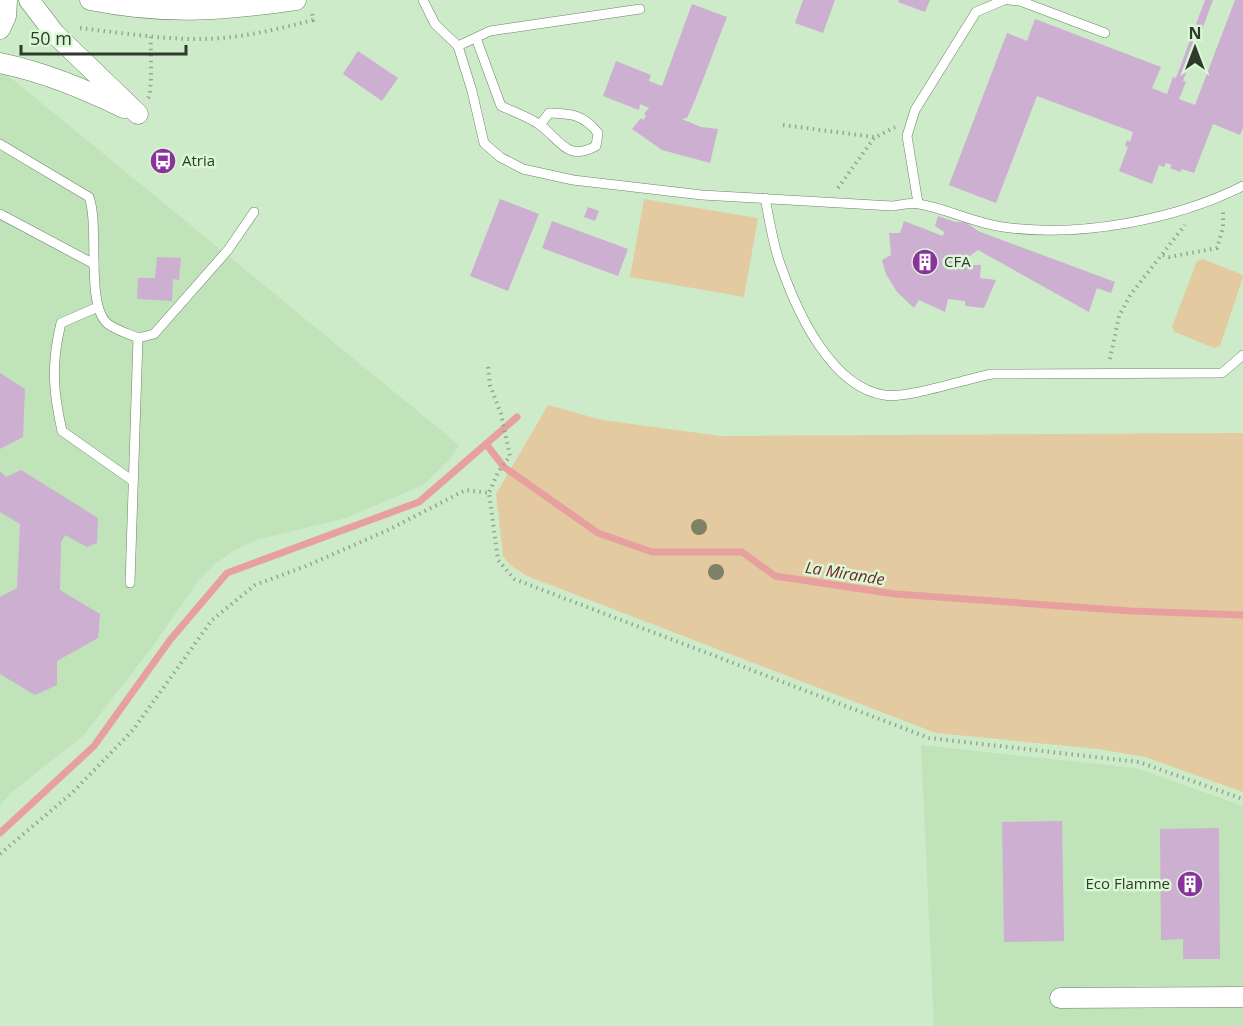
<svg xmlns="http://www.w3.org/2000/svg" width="1243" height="1026" font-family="'Open Sans',sans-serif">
	<rect width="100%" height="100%" fill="#cdebc8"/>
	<g fill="#c0e3b9">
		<polygon points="0,69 459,445 451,458 423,485 346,518 256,540 235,550 215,564 198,581 153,646 83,736 12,792 0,805"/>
		<polygon points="921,745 1136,768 1243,806 1243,1026 934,1026"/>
	</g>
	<g fill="#e3caa0">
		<polygon points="644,199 758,218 744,297 630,277"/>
		<polygon points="1203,259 1241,274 1243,277 1220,346 1214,348 1175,332 1172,327 1197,261"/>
		<polygon points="548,405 602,420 721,436 1243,433 1243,792 1145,757 1098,749 936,733 527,576 510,565 503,556 496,494"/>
	</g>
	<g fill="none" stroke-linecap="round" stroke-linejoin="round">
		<g stroke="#e7a09e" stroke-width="7">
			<polyline points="486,444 504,467 598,533 652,552 742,552 775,576 895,594 1131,611 1243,615"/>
			<polyline points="0,833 94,746 170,640 227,573 419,502 517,417"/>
		</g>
	</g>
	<g fill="#ccafd1">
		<polygon points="803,0 835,0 823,33 795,23"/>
		<polygon points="899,0 930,0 925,12 898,2"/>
		<polygon points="1205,0 1213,0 1183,81 1186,82 1179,99 1195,105 1235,0 1243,0 1243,128 1240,135 1213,124 1194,173 1182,169 1180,172 1170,168 1172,165 1166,163 1164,167 1159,165 1152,184 1119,171 1128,147 1125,146 1127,140 1130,142 1133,132 1037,96 996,203 949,185 1007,33 1027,41 1035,19 1161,67 1152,88 1167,94 1173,77 1176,78"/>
		<polygon points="692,4 727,17 695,100 687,118 682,119 701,127 718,129 710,163 662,150 632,129 641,118 643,120 646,116 644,114 649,108 640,104 639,110 603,96 616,61 651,75 649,81 662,86"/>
		<polygon points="358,51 398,78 382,101 343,74"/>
		<polygon points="500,199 539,214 508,291 470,276"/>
		<polygon points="588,207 599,211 595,221 584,217"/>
		<polygon points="938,216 955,222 966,222 978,231 1115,282 1111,293 1097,288 1089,312 978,250 966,259 968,265 981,265 980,278 996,280 984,308 965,306 965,301 948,299 945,312 919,300 914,308 897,292 886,274 882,260 891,255 889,233 900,233 904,221 943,236 944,232 935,226"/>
		<polygon points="552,221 628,249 618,276 542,248"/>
		<polygon points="157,257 181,258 179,280 173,279 172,301 137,299 138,278 155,278"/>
		<polygon points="0,373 25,389 23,437 0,449"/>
		<polygon points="21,470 98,518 97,543 87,547 65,535 61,542 60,590 100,614 98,638 57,661 57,685 35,695 0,674 0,597 17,588 20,524 0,512 0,471 6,477"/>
		<polygon points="1062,821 1064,941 1004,942 1002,822"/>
		<polygon points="1219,828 1220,959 1183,959 1183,939 1161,940 1160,829"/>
	</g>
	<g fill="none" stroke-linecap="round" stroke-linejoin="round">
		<defs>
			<g id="service">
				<path d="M423,0l12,24 23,22 14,45 12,52 16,14 23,12 50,11 129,15 190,11c9,-1 19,-4 27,-2 29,5 55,19 84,23 76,11 172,-7 240,-41"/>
				<polyline points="1008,0 1020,1 1105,33"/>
				<path d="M476,38l25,68c13,6 28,11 39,19 21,15 26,37 56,21l2,-13c-15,-19 -26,-19 -49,-20l-9,12"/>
				<polyline points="458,46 490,31 640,9"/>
				<path d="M0,144l89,53c11,30 -4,109 19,127 8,6 21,10 30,14l16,-4 74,-84 26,-38"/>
				<path d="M765,198c5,24 8,49 17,71 16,45 50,118 102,126 23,4 81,-16 108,-21l230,-1 21,-18"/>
				<polyline points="918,203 907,136 915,110 976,12 1004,0"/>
				<polyline points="0,214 94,264"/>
				<path d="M98,307l-37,16c-10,41 -8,68 1,108l71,50"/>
				<polyline points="130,583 138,338"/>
			</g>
			<g id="minor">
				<polyline points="29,0 55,34 138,114"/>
				<path d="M90,0c75,15 130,11 206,0"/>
				<polyline points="0,29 6,16 7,0"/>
				<path d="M0,63c44,9 84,26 124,45"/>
				<polyline points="1060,998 1243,997"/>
			</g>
		</defs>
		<use href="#service" stroke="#6b8666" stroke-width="10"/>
		<use href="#minor" stroke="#6b8666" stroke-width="21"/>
		<g stroke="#91a88d" stroke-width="4" stroke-dasharray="1.5 4.5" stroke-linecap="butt">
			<path d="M80,28c42,5 86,12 129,11 36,-2 70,-10 104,-19l-1,-8"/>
			<path d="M148,98c5,-7 2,-49 3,-61"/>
			<polyline points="783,125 874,137"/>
			<polyline points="838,188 874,138 895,127"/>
			<polyline points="1163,255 1169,257 1217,248 1223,228 1223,212"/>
			<polyline points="1110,359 1119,316 1131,294 1185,225"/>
			<polyline points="488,367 490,385 501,414 510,456 498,472 489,493"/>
			<polyline points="0,854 73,792 133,730 212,620 255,585 306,566 386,531 466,490 489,493 498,560 514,579 929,738 1139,762 1243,799"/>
		</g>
		<use href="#service" stroke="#fff" stroke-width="9"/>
		<use href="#minor" stroke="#fff" stroke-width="20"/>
	</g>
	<g fill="#7d8264">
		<circle cx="699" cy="527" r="8"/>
		<circle cx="716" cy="572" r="8"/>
	</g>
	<defs>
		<symbol id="bus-disc" viewBox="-11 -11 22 22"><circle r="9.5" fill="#8c329d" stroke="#daf8d5"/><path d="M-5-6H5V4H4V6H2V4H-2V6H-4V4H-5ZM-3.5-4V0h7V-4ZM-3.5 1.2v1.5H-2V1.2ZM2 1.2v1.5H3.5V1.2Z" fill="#fff"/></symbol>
		<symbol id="building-disc" viewBox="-11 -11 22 22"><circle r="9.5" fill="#8c329d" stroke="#daf8d5"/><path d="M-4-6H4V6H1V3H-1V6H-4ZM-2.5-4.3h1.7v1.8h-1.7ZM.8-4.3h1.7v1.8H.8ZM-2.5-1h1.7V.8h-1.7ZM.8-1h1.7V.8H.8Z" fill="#fff"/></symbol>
	</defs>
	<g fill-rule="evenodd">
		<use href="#bus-disc" x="148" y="146" width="30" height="30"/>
		<use href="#building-disc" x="910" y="247" width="30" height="30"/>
		<use href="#building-disc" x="1175" y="869" width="30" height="30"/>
	</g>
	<g text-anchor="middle" stroke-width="5" stroke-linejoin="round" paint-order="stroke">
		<g font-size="15" fill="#2f3a2c" stroke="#daf8d5" text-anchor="start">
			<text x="182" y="166">Atria</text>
			<text x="944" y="267">CFA</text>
			<text x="1170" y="889" text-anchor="end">Eco Flamme</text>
		</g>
		<g font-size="16" font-style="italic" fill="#752328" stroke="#daf8d5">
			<text transform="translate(845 573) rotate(9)" y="6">La Mirande</text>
		</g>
	</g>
	<g transform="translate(1195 48)" stroke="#daf8d5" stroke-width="4.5" paint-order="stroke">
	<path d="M0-4.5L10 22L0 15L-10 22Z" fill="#2f3a2c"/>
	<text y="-9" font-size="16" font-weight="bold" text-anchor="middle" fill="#2f3a2c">N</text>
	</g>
	<path d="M21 45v9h165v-9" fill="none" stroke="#2f3a2c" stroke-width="3"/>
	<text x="30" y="45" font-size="18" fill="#2f3a2c" stroke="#daf8d5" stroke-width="4.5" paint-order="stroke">50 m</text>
</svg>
